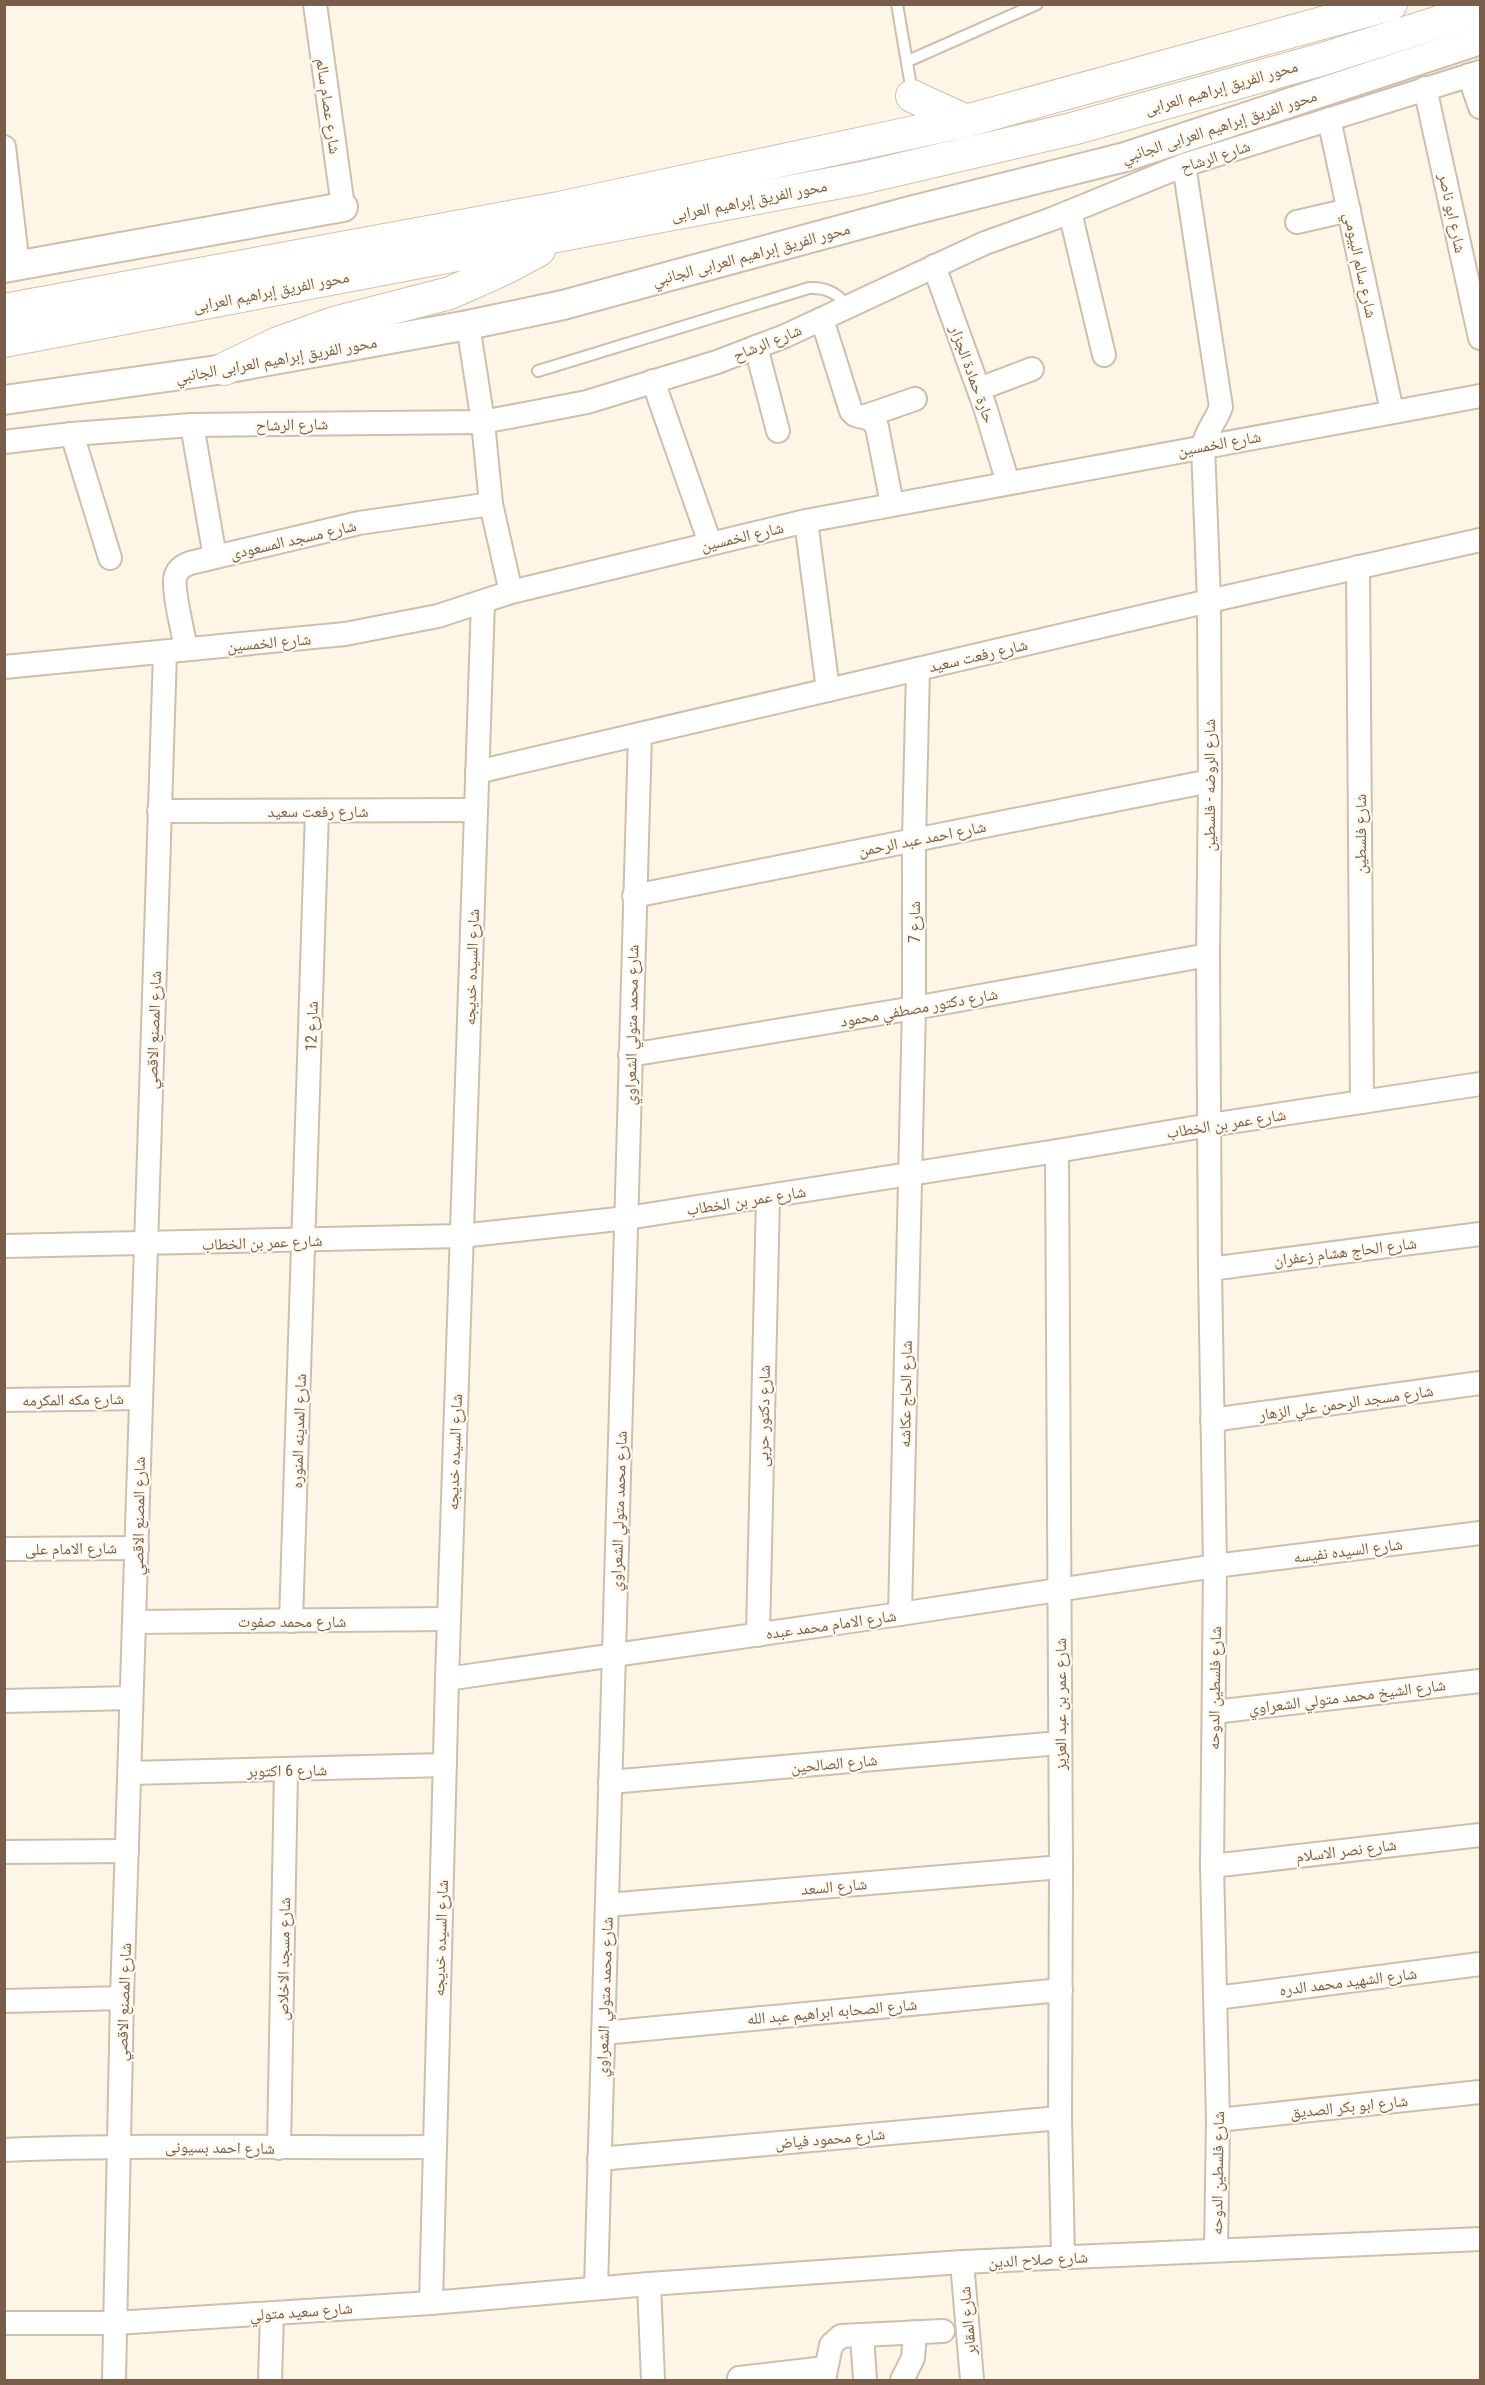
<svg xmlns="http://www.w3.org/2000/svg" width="1485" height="2385" font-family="'Roboto Condensed','Noto Naskh Arabic',sans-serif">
	<rect width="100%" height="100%" fill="#fdf6e7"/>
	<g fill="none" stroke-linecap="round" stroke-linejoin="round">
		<defs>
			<g id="service">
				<polyline points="897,4 912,92"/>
				<polyline points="908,61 1037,4"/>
				<path d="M538,371l271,-83c17,-1 29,5 39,19"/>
			</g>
			<g id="minor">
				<polyline points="315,4 343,207"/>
				<polyline points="1469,75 1480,107"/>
				<polyline points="1425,88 1480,338"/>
				<polyline points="1329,119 1392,411"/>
				<polyline points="4,147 18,266"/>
				<path d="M1184,165l37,242c-5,14 -15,24 -18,39l6,155 1,180 -2,174 2,314 5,297 -3,300 6,254 -2,130"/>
				<polyline points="1070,212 1104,355"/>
				<polyline points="1297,222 1349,210"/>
				<polyline points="934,266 985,407 1008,483"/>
				<polyline points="822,319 851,411 855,415 871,419 877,427 892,504"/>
				<polyline points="468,325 483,422 491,504 511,592"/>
				<polyline points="756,347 778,431"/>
				<polyline points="653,381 710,543"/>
				<polyline points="979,389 1032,369"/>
				<polyline points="866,416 915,399"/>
				<polyline points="192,425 215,557"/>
				<polyline points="72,434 110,558"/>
				<polyline points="4,442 72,434 192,425 483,422 587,402 717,362 785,336 985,243 1052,219 1184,165 1480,72"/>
				<polyline points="806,521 828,690"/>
				<polyline points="1358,567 1362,1102"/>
				<path d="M186,649c-2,-14 -15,-63 -10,-74 3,-7 7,-9 14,-12l169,-40 132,-19"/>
				<polyline points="4,667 345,634 438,616 511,592 806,521 1480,396"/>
				<polyline points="477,772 1209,601 1480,540"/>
				<polyline points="159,811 476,810"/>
				<polyline points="634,896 1210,781"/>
				<polyline points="630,1055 914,1008 1208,955"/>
				<polyline points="1057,1151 1061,1867 1060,2118 1063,2257"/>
				<polyline points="4,1246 461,1236 627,1218 1057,1151 1210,1125 1480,1084"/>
				<polyline points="1210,1269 1480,1234"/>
				<polyline points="4,1400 141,1398"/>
				<polyline points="1212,1420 1480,1383"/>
				<polyline points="4,1549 137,1548"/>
				<polyline points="900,1614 914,1008 914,840 918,669"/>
				<polyline points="291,1621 317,811"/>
				<polyline points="135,1622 449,1619"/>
				<polyline points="758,1635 768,1197"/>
				<polyline points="447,1679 900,1614 1215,1566 1480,1533"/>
				<polyline points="4,1701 131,1698"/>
				<polyline points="1214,1712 1480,1681"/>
				<polyline points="130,1773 445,1765"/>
				<polyline points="610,1782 1059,1743"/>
				<polyline points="4,1852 127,1851"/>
				<polyline points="1212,1866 1480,1835"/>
				<polyline points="607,1905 1061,1867"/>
				<polyline points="1216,1998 1480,1964"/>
				<polyline points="4,2001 122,1998"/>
				<polyline points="603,2033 1061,1990"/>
				<polyline points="1218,2120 1480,2092"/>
				<polyline points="279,2148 286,1770"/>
				<path d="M4,2150c144,-6 287,-2 431,-3"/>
				<polyline points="599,2159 1060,2118"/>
				<polyline points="962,2262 972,2380"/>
				<polyline points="649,2284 653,2380"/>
				<polyline points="596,2288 640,734"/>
				<polyline points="431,2303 447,1679 483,602"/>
				<polyline points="4,2323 115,2323 431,2303 649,2284 962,2262 1480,2239"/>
				<polyline points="862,2335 865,2380"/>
				<polyline points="739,2378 825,2368"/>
				<polyline points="114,2380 122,1998 165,652"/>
				<polyline points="270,2380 272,2313"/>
				<polyline points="824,2380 831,2345 841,2336 943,2331"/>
				<polyline points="902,2380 913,2358 915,2332"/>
			</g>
			<g id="tertiary">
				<polyline points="4,268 343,207"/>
				<polyline points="4,400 224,369 468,325 563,305 910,211 1125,157 1480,40"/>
			</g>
			<g id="secondary">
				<polyline points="912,96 966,121"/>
				<polyline points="4,310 559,208 966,121 1391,4"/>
				<polyline points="4,341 862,178 1072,129 1323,59 1480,9"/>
				<polyline points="224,369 278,343 334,323 450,293 506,268 539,250"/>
			</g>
		</defs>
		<use href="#service" stroke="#cfbeac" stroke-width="14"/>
		<use href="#minor" stroke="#cfbeac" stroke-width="26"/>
		<use href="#tertiary" stroke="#cfbeac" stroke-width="32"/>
		<use href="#secondary" stroke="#d3bfaa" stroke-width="34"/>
		<use href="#service" stroke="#fff" stroke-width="10"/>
		<use href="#minor" stroke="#fff" stroke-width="22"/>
		<use href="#tertiary" stroke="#fff" stroke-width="28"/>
		<use href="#secondary" stroke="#fff" stroke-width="32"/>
	</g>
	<g text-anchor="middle" stroke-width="4.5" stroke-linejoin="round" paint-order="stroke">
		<g font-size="16" fill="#785d4a" stroke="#fff9ee">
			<text transform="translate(1221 87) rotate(-16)" y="6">محور الفريق إبراهيم العرابى</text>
			<text transform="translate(329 106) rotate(82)" y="6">شارع عصام سالم</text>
			<text transform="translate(1219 126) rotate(-18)" y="6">محور الفريق إبراهيم العرابى الجانبي</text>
			<text transform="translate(1215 156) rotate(-18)" y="6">شارع الرشاح</text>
			<text transform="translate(749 200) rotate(-11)" y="6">محور الفريق إبراهيم العرابى</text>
			<text transform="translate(1453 213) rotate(78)" y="6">شارع ابو ناصر</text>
			<text transform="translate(751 254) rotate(-15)" y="6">محور الفريق إبراهيم العرابى الجانبي</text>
			<text transform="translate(1361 265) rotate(78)" y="6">شارع سالم البيومي</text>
			<text transform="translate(271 291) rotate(-11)" y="6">محور الفريق إبراهيم العرابى</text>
			<text transform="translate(767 342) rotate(-22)" y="6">شارع الرشاح</text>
			<text transform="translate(276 359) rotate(-10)" y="6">محور الفريق إبراهيم العرابى الجانبي</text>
			<text transform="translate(973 374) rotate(70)" y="6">حارة حمادة الجزار</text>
			<text transform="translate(292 424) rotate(-1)" y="6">شارع الرشاح</text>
			<text transform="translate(1219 443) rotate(-10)" y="6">شارع الخمسين</text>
			<text transform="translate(742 536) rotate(-13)" y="6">شارع الخمسين</text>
			<text transform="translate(293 539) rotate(-13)" y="6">شارع مسجد المسعودى</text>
			<text transform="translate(269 642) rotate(-5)" y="6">شارع الخمسين</text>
			<text transform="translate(978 655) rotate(-13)" y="6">شارع رفعت سعيد</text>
			<text transform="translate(1209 785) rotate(-90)" y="6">شارع الروضه - فلسطين</text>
			<text x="318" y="817">شارع رفعت سعيد</text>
			<text transform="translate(1360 834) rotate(-90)" y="6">شارع فلسطين</text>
			<text transform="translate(922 838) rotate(-11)" y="6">شارع احمد عبد الرحمن</text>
			<text transform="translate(914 922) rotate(-90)" y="6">شارع 7</text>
			<text transform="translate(471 967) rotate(-88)" y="6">شارع السيده خديجه</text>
			<text transform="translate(919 1007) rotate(-10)" y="6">شارع دكتور مصطفي محمود</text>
			<text transform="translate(631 1025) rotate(-89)" y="6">شارع محمد متولي الشعراوي</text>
			<text transform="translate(311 1026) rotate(-88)" y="6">شارع 12</text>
			<text transform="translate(153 1030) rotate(-88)" y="6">شارع المصنع الاقصي</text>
			<text transform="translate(1226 1123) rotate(-9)" y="6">شارع عمر بن الخطاب</text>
			<text transform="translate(746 1200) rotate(-9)" y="6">شارع عمر بن الخطاب</text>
			<text transform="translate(262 1242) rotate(-2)" y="6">شارع عمر بن الخطاب</text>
			<text transform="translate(1345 1251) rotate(-7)" y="6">شارع الحاج هشام زعفران</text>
			<text transform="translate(905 1394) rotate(-89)" y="6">شارع الحاج عكاشه</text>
			<text transform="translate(73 1399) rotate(-1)" y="6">شارع مكه المكرمه</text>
			<text transform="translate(1346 1402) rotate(-8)" y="6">شارع مسجد الرحمن علي الزهار</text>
			<text transform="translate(763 1416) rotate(-89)" y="6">شارع دكتور حربى</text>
			<text transform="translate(298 1431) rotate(-88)" y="6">شارع المدينه المنوره</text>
			<text transform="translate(454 1452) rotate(-88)" y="6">شارع السيده خديجه</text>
			<text transform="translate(618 1511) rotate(-88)" y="6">شارع محمد متولي الشعراوي</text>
			<text transform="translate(138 1516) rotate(-89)" y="6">شارع المصنع الاقصي</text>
			<text transform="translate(71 1548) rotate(-1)" y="6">شارع الامام على</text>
			<text transform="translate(1348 1550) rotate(-7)" y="6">شارع السيده نفيسه</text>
			<text x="292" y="1627">شارع محمد صفوت</text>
			<text transform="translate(831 1624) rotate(-8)" y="6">شارع الامام محمد عبده</text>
			<text transform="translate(1214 1688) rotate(-89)" y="6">شارع فلسطين الدوحه</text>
			<text transform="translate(1347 1696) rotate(-7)" y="6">شارع الشيخ محمد متولي الشعراوي</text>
			<text transform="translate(1060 1704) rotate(-90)" y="6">شارع عمر بن عبد العزيز</text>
			<text transform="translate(834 1763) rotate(-5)" y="6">شارع الصالحين</text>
			<text transform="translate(287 1770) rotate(-1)" y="6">شارع 6 اكتوبر</text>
			<text transform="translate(1346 1850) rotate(-7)" y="6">شارع نصر الاسلام</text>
			<text transform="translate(834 1886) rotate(-5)" y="6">شارع السعد</text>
			<text transform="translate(440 1938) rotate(-88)" y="6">شارع السيده خديجه</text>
			<text transform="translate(283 1959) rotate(-89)" y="6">شارع مسجد الاخلاص</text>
			<text transform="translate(1348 1981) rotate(-7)" y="6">شارع الشهيد محمد الدره</text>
			<text transform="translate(604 1997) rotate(-88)" y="6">شارع محمد متولي الشعراوي</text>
			<text transform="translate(123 2002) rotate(-88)" y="6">شارع المصنع الاقصي</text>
			<text transform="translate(832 2011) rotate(-5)" y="6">شارع الصحابه ابراهيم عبد الله</text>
			<text transform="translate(1349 2106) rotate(-6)" y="6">شارع ابو بكر الصديق</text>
			<text transform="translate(830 2138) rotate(-5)" y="6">شارع محمود فياض</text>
			<text transform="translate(220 2147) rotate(1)" y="6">شارع احمد بسيونى</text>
			<text transform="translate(1217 2173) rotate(-89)" y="6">شارع فلسطين الدوحه</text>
			<text transform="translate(1038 2259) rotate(-3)" y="6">شارع صلاح الدين</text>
			<text transform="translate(301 2311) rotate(-4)" y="6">شارع سعيد متولي</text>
			<text transform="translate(967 2321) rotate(-95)" y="6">شارع المقابر</text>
		</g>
	</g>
	<rect width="1485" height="2385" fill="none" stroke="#785d4a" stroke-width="12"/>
</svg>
